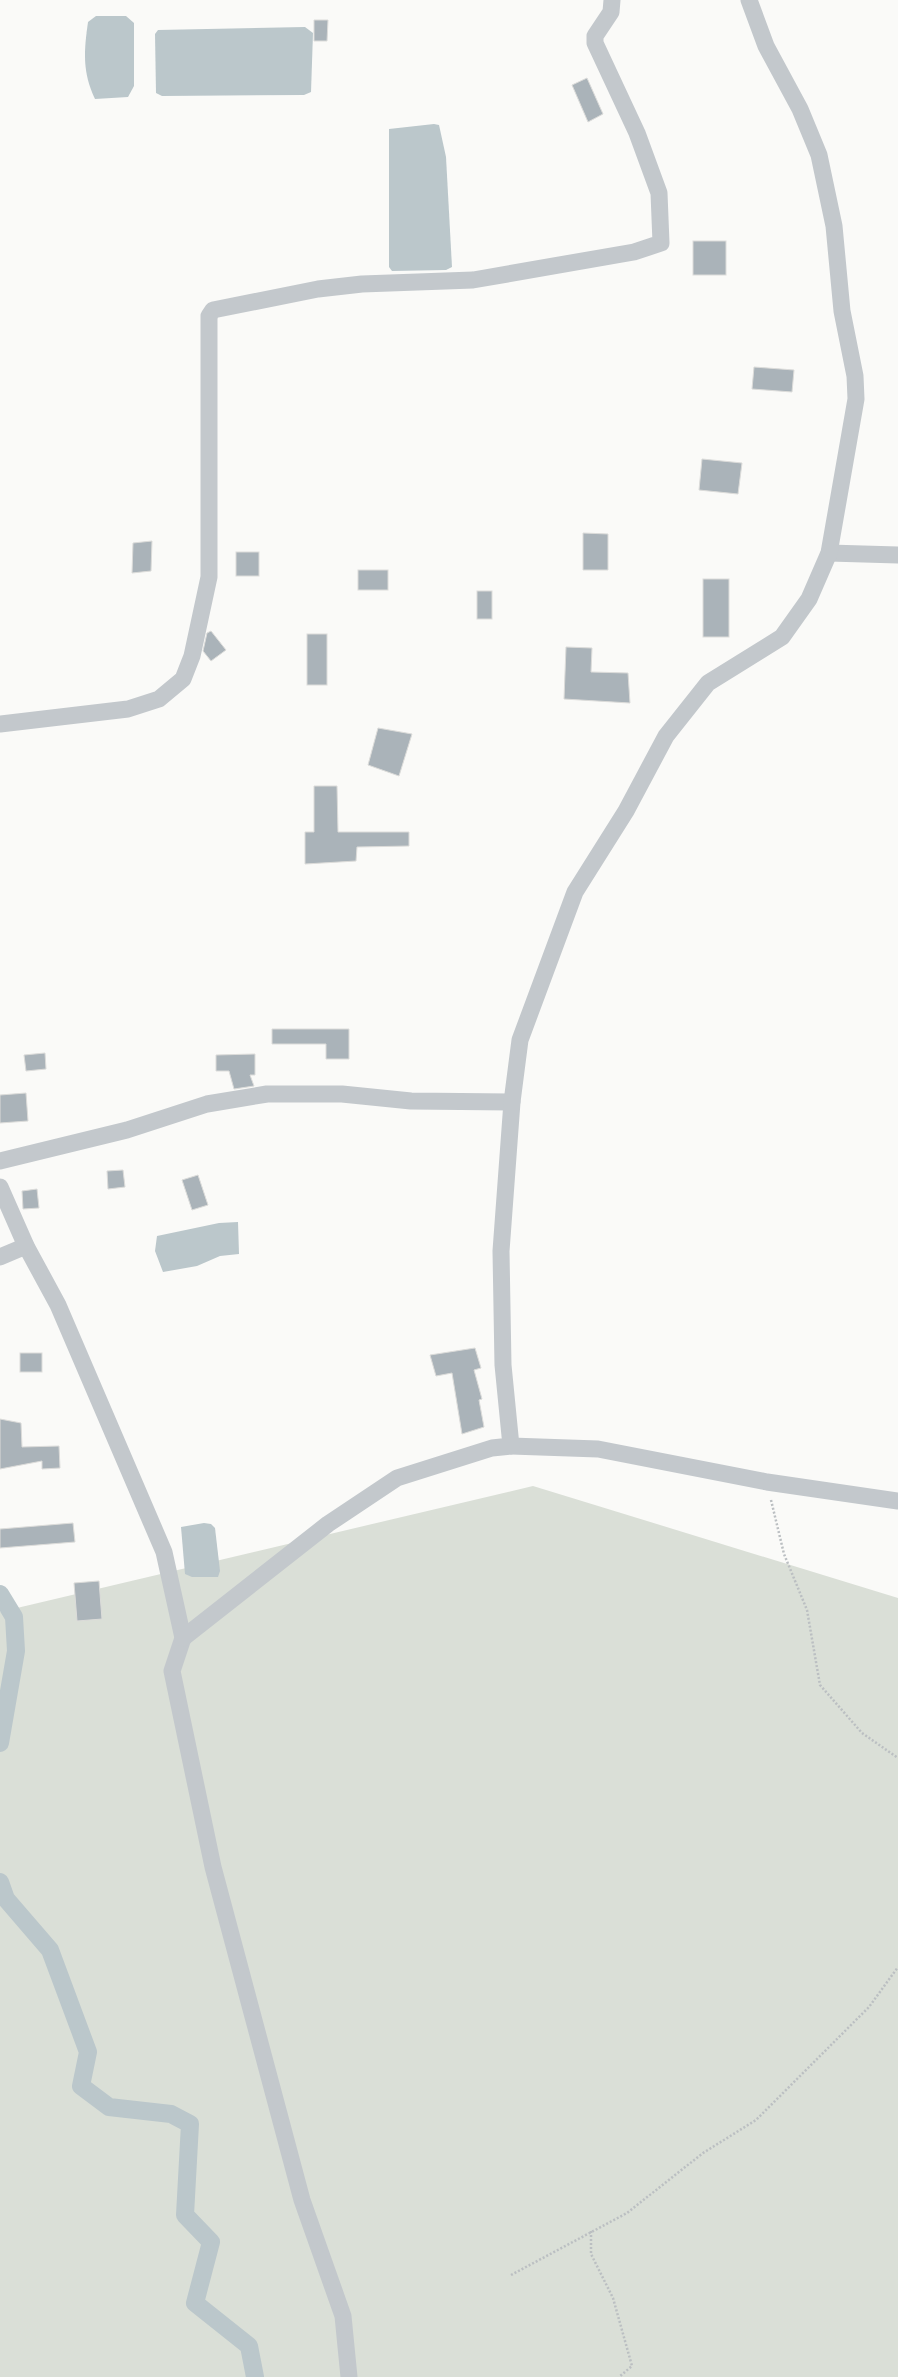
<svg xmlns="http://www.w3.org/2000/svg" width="898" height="2377" font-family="Quicksand,sans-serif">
	<rect width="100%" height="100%" fill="#fafaf8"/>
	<polygon fill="#dadfd7" points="533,1486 898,1598 898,2377 0,2377 0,1612"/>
	<g fill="#bbc7cb">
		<path d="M96,16h30l8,7v63l-6,11 -33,2c-13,-27 -11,-49 -7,-77z"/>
		<polygon points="305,27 313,33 311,92 304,95 162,96 156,93 155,34 158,30"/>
		<polygon points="434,124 439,125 446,157 452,267 446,270 392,271 389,267 389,129"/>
		<polygon points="238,1222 239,1254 220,1256 197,1266 163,1272 155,1251 157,1236 219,1223"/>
		<polygon points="204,1523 211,1524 215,1528 220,1571 218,1577 192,1577 185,1574 181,1527"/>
	</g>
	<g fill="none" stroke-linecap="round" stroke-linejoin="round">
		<g stroke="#bbc7cb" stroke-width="18">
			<polyline points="0,1594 14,1617 16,1651 0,1743"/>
			<polyline points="0,1882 6,1899 50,1950 88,2052 81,2086 109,2107 171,2114 190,2124 185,2215 211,2242 195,2303 249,2346 255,2377"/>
		</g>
	</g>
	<g fill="#aab3b9" stroke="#dcdcda">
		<polygon points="314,20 328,20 327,41 314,41"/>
		<polygon points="587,78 603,114 588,122 572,85"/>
		<rect x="693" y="241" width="33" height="34"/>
		<polygon points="754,367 794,370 792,392 752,389"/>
		<polygon points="702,459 742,463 738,494 699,490"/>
		<polygon points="583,533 608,534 608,570 583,570"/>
		<polygon points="152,541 151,571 132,573 133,543"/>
		<rect x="236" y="552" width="23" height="24"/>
		<rect x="358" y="570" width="30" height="20"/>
		<rect x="703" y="579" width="26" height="58"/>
		<rect x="477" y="591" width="15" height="28"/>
		<polygon points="211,631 226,650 211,661 203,651 207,633"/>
		<rect x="307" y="634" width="20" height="51"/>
		<polygon points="566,647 592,648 591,672 628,673 630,703 564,699"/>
		<polygon points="378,728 412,734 399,776 368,765"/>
		<polygon points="314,786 337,786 338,832 409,832 409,846 357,847 356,861 305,864 305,832 314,832"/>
		<polygon points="272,1029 349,1029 349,1059 326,1059 326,1044 272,1044"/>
		<polygon points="45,1053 46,1069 26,1071 24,1055"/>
		<polygon points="255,1054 255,1075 250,1075 254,1086 234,1089 229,1071 216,1071 216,1055"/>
		<polygon points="26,1093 28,1121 0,1123 0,1095"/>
		<polygon points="123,1170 125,1187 108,1189 107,1171"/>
		<polygon points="198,1175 208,1205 192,1210 182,1180"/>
		<polygon points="37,1189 39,1208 23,1209 22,1191"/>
		<polygon points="475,1348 481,1368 474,1370 482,1399 479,1400 484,1427 462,1434 452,1373 436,1376 430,1355"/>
		<rect x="20" y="1353" width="22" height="19"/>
		<polygon points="0,1419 21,1423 22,1447 59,1446 60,1468 42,1469 42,1461 0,1469"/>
		<polygon points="73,1523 75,1542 0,1548 0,1529"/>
		<polygon points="99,1581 102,1619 77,1621 74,1583"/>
	</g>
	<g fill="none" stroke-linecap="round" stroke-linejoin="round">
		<g stroke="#bbbfc2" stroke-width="2.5" stroke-dasharray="2 2" stroke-linecap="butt">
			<polyline points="771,1500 784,1554 807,1610 820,1685 862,1733 898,1758"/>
			<polyline points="591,2231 591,2254 613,2298 632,2366 619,2377"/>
			<polyline points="511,2275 627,2213 703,2153 756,2120 869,2007 898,1967"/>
		</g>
		<g stroke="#c3c8cc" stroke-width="17">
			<polyline points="829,553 898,555"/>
			<polyline points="0,724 128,709 159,699 183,679 192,656 209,577 209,316 213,310 318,289 362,284 473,280 634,252 661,243 659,193 637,133 595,43 595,36 611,12 612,0"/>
			<polyline points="0,1161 127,1130 207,1104 267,1094 342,1094 411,1101 512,1102"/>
			<polyline points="0,1187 26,1246 58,1305 164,1552 183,1638 172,1671 213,1867 302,2200 343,2316 349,2377"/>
			<polyline points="0,1257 26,1246"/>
			<polyline points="511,1446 598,1449 767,1482 898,1501"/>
			<polyline points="183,1638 328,1524 397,1478 492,1448 511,1446 503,1365 501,1251 512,1102 520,1040 575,892 626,811 666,736 708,683 782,637 809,599 829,553 856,399 855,376 842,311 834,226 819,155 800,109 766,46 749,0"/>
		</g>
	</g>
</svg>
